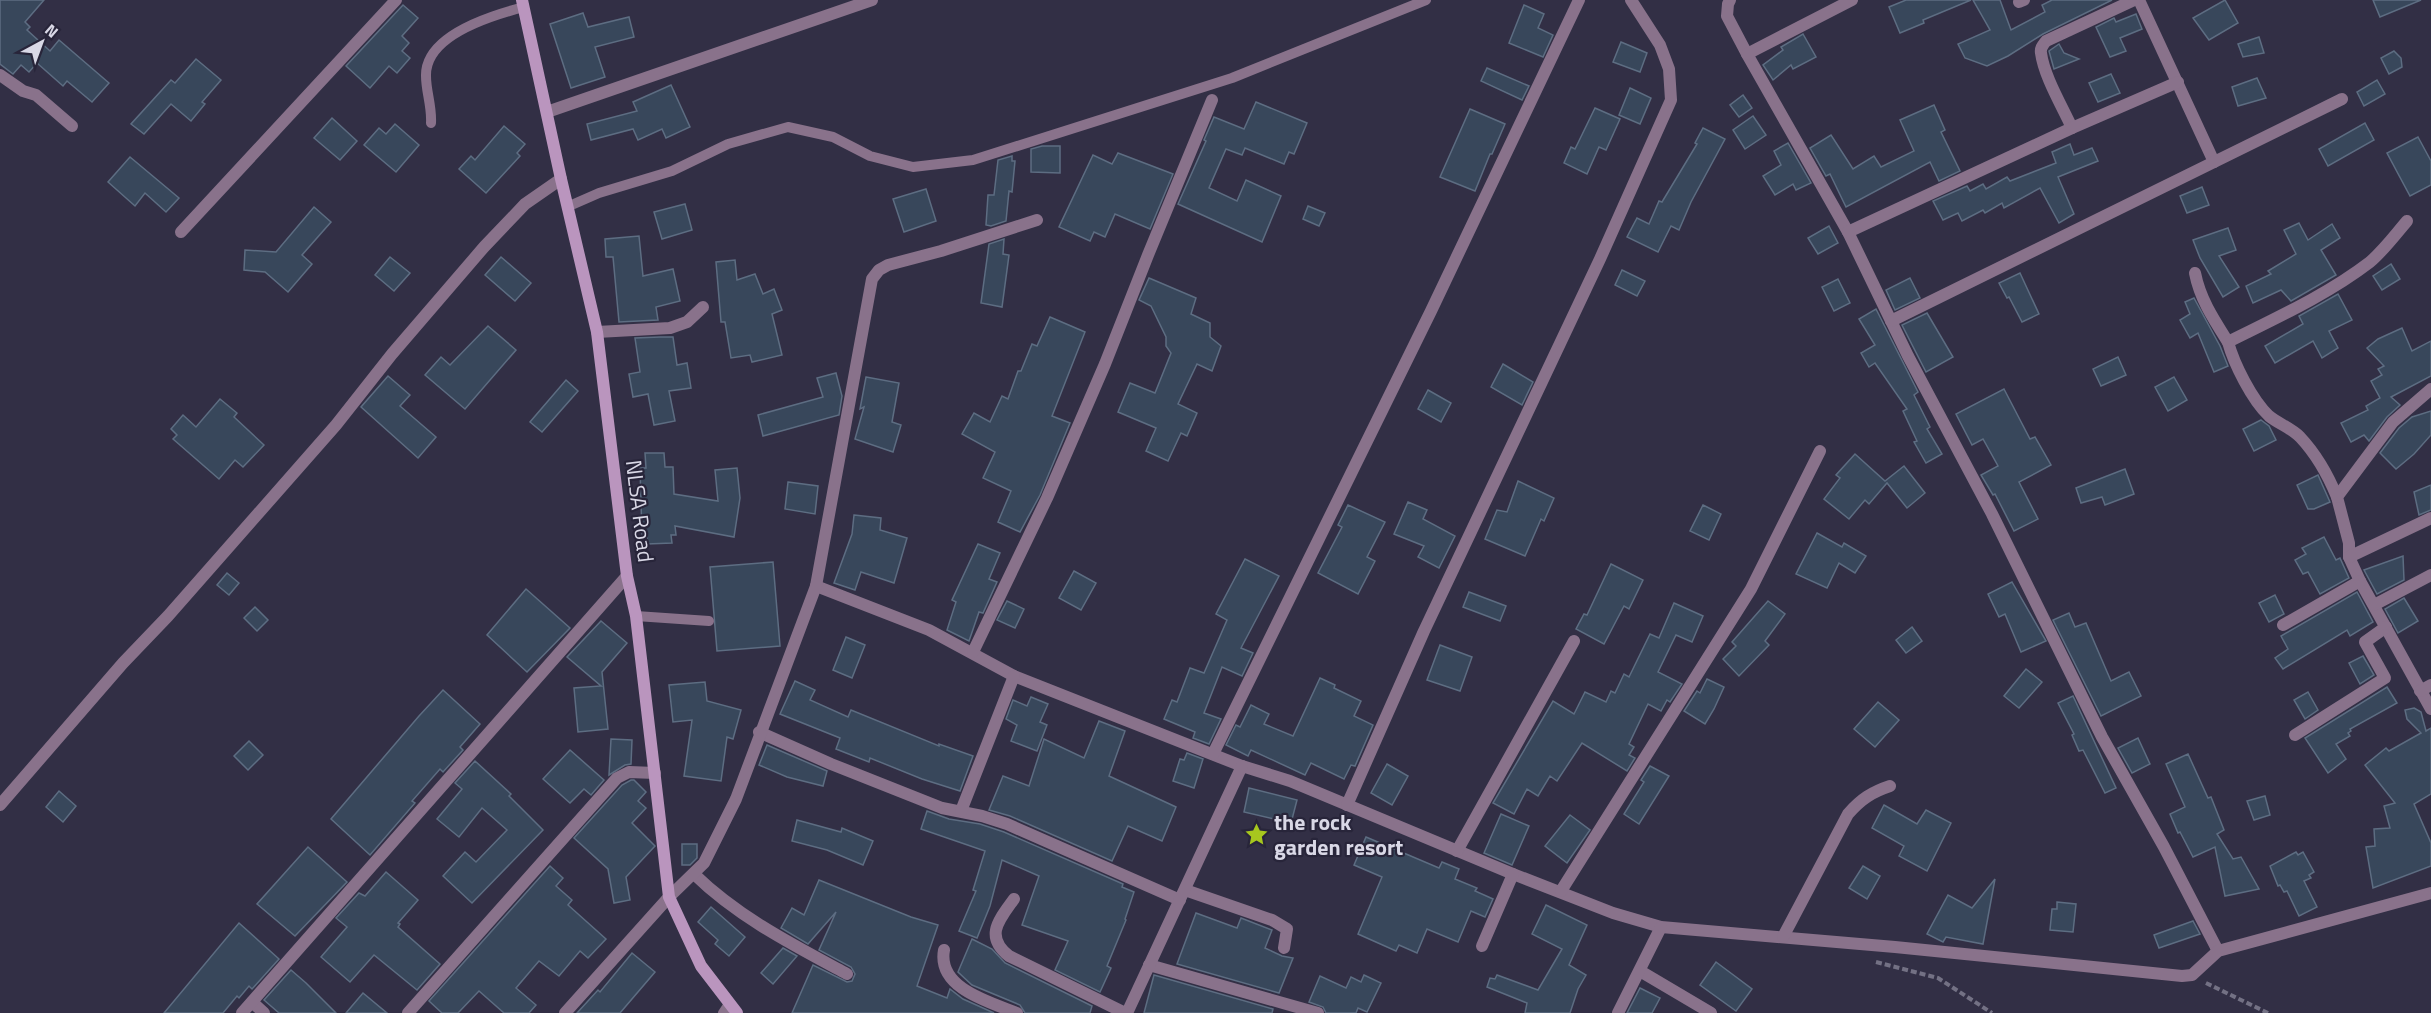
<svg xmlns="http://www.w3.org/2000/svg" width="2431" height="1013" font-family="'Titillium Web',sans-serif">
	<rect width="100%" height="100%" fill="#322f45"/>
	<g fill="#38475b" stroke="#5d6d82" stroke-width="1.5">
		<polygon points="0,0 44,0 25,22 30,27 27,30 50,51 59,40 109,83 92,102 67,81 63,86 37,63 29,72 21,65 13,74 0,64"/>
		<polygon points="1906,0 1971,0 1923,20 1924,23 1900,33 1889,7"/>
		<polygon points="1973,0 2000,0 2011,30 2045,12 2042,5 2052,0 2112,0 2043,34 2008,56 1987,66 1965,58 1958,44 1990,30"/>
		<polygon points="2225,0 2238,23 2209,40 2193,18"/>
		<polygon points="2373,0 2421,0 2380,17"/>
		<polygon points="403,5 418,18 402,36 409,43 402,51 410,58 397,73 389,66 370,88 346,66"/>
		<polygon points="1524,5 1544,14 1538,28 1553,35 1543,57 1509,43"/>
		<polygon points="583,13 588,27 629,17 634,37 595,47 605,77 571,88 550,24"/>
		<polygon points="2136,14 2142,29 2120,38 2126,51 2110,57 2096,27 2114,18 2116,22"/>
		<polygon points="1803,34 1816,57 1793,69 1791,65 1773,80 1763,65 1783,50 1781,47"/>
		<polygon points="2259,37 2264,53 2243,57 2238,44"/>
		<polygon points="1621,42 1647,53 1640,72 1613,62"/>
		<polygon points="2059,44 2064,53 2079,59 2054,69 2049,51"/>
		<polygon points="2394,51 2401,58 2402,67 2389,74 2381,58"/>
		<polygon points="196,59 221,80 202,102 205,104 191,121 171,104 144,134 131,124 171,80 175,83"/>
		<polygon points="1487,68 1529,86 1522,100 1481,81"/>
		<polygon points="2111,74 2120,93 2098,102 2089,83"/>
		<polygon points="2257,78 2266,98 2238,106 2232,87"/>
		<polygon points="2377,80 2385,94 2364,106 2357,92"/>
		<polygon points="671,85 690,127 666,138 662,129 638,140 633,129 591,140 587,124 637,111 633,102"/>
		<polygon points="1630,88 1651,98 1640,124 1619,115"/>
		<polygon points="1743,95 1752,108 1739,117 1730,105"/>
		<polygon points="1256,102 1307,123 1294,154 1289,152 1284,164 1245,148 1242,155 1226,149 1209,188 1237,201 1246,180 1281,196 1262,242 1178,204 1206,141 1204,140 1214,117 1244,129"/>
		<polygon points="1934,105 1945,130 1941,132 1960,171 1939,181 1930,162 1846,207 1830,174 1826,176 1810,148 1831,135 1853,169 1874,156 1881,167 1914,151 1900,120"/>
		<polygon points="1595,108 1620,119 1606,150 1599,147 1587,174 1564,163 1571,147 1575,149"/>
		<polygon points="1470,109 1505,124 1492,154 1490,154 1475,191 1440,177"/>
		<polygon points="1753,116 1766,135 1745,149 1733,130"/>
		<polygon points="332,118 357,141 340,160 314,138"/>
		<polygon points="2365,123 2374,140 2328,166 2319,149"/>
		<polygon points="395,124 419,145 396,172 364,145 379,128 386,134"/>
		<polygon points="504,126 525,144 517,153 520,156 486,193 459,169 471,156 475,160"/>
		<polygon points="1703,128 1725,139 1691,202 1679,230 1671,226 1658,252 1627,237 1637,218 1649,224 1659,201 1662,202 1697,144 1695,143"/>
		<polygon points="2418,137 2431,161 2431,185 2410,196 2387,153"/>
		<polygon points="1788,143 1811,183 1796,190 1793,184 1775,195 1763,176 1781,165 1774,151"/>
		<polygon points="2070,144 2074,155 2092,148 2098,161 2058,177 2074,214 2059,223 2040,188 2004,208 2002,203 1985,213 1983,210 1962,221 1958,213 1943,220 1933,201 1967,186 1970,191 1983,184 1986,189 2007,177 2010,181 2056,163 2052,152"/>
		<polygon points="1042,146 1060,146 1060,173 1031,172 1031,149"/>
		<polygon points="1118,153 1173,174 1150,229 1115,214 1105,237 1094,232 1090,241 1059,227 1093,155 1112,164"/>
		<polygon points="1012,156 1012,161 1015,161 1012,192 1009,191 1006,221 991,226 986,225 988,195 994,195 998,160"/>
		<polygon points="130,157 179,198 166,212 145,193 135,206 108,182"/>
		<polygon points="2202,187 2209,205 2187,213 2180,196"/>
		<polygon points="926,189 936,221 904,232 893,199"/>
		<polygon points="685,204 692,230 662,239 654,212"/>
		<polygon points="1308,206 1325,213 1319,226 1303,219"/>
		<polygon points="314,207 331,222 302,255 312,264 288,292 265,272 244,270 245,250 276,252"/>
		<polygon points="2299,223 2308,240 2332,224 2340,238 2321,250 2336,275 2291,301 2281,290 2253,303 2246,286 2271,274 2268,271 2296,254 2284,230"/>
		<polygon points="1829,226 1838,243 1818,254 1808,238"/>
		<polygon points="2228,228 2236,250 2219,256 2239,287 2223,297 2200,258 2193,240"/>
		<polygon points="639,236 643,276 673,269 680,301 656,307 658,320 619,322 613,257 606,257 605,239"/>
		<polygon points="1004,239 1003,254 1009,255 1002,307 981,303 989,244"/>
		<polygon points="390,257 410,273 394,291 375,275"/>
		<polygon points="501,257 531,283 515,301 485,275"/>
		<polygon points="735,260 737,280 755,274 763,294 774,289 782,310 772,314 782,355 752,362 750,355 731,358 725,322 721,322 716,262"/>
		<polygon points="2391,264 2400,279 2382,290 2373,276"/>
		<polygon points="1622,270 1645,281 1637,296 1615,285"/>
		<polygon points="2020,273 2039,314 2022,322 2009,297 2007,298 1999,283"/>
		<polygon points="1149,278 1196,298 1191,314 1210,323 1210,337 1221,346 1212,371 1197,364 1178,404 1197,413 1187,436 1181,433 1168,461 1146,451 1156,428 1118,412 1130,383 1155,393 1171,353 1166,346 1166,337 1151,306 1139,300"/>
		<polygon points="1910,278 1920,298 1895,310 1886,290"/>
		<polygon points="1838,279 1850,303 1834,311 1822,287"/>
		<polygon points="2338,294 2352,320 2329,331 2338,348 2322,358 2313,341 2275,363 2265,346 2303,324 2299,316"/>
		<polygon points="2194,298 2220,346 2228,366 2214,372 2198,333 2190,338 2180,320 2190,314 2185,302"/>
		<polygon points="1876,309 1918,392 1914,395 1930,427 1927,429 1942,454 1926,463 1914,442 1917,441 1903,411 1907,409 1875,363 1869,367 1861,353 1875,345 1859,319"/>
		<polygon points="1927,313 1953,357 1926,372 1902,325"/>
		<polygon points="1050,317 1085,332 1052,416 1070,423 1040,495 1020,532 998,522 1011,491 983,478 995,452 962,434 974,413 990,422 1002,396 1008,399 1018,371 1021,371 1032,344 1037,346"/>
		<polygon points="488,326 516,350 465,409 425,375 441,357 450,365"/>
		<polygon points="2402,328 2412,351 2431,341 2431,376 2391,397 2400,405 2387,417 2369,441 2364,435 2351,442 2341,423 2368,410 2366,406 2380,398 2371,381 2382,375 2378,369 2384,366 2367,348 2378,339"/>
		<polygon points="660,337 673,337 677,365 687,363 691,388 669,391 675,421 654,425 648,394 633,397 629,374 640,372 635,338"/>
		<polygon points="2118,357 2126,375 2101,386 2093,369"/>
		<polygon points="1503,364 1533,382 1522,405 1491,387"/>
		<polygon points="836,373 842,396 839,415 763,436 758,415 823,397 817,378"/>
		<polygon points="388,376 410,395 400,406 436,437 418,458 361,407"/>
		<polygon points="866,377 899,383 892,422 901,425 893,452 855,439 864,407 860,409"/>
		<polygon points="2174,377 2187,400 2168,411 2155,387"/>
		<polygon points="566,380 578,391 542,432 530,422"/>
		<polygon points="2004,389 2030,439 2035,437 2051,465 2019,482 2038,519 2014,531 1995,494 1993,495 1981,475 1998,466 1983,439 1972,445 1956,414"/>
		<polygon points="1428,390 1451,403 1441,422 1418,409"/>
		<polygon points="220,399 237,413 234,417 264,445 243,467 235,460 219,479 173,439 177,435 171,429 183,415 196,427"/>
		<polygon points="2431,411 2431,435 2414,454 2396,469 2380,453 2399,428 2412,417"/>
		<polygon points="2261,420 2269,426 2276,440 2254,451 2243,429"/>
		<polygon points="645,453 664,453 665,467 673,467 674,494 718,501 715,470 737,468 740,498 734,537 675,526 676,535 671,535 672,543 647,544 647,535 642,536 640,468 646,468"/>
		<polygon points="1855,454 1885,481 1904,466 1925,493 1907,508 1887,483 1869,504 1865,500 1849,519 1824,499 1840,478 1836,475"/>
		<polygon points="2125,469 2134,494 2105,505 2102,497 2081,503 2076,488"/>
		<polygon points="2318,475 2330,502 2314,509 2308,509 2297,485"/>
		<polygon points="1518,481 1554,498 1544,521 1541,519 1525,556 1485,539 1497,510 1507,512"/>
		<polygon points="788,482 818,486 815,514 785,509"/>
		<polygon points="2431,485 2431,510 2419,515 2414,492"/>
		<polygon points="1408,502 1427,510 1423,519 1455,536 1439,568 1418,557 1424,546 1394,534"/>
		<polygon points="1348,505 1385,522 1367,557 1375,561 1358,594 1318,573 1342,527 1338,525"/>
		<polygon points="1703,505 1721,514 1709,540 1690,531"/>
		<polygon points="854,515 881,518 880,530 907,538 894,583 861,572 855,590 834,583 852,534"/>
		<polygon points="1817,533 1842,547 1844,543 1866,556 1855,573 1839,563 1827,588 1796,574"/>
		<polygon points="2324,537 2336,560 2340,558 2349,578 2320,594 2308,572 2303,574 2295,560 2306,554 2302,548"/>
		<polygon points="978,544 1000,553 989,579 997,582 983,613 979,612 969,641 947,630 956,602 952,600"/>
		<polygon points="2403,556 2404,580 2377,594 2364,570"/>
		<polygon points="1245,559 1279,576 1241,648 1253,653 1242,676 1222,667 1204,713 1221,719 1209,744 1193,738 1195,732 1164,719 1172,700 1177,702 1190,668 1204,673 1227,620 1216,614"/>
		<polygon points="773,562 780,646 717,651 710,567"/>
		<polygon points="1611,564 1643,580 1629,609 1624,606 1604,644 1576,629 1584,614 1587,615"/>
		<polygon points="1074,571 1096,583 1081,610 1059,598"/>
		<polygon points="227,573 239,583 229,595 217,585"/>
		<polygon points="2012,582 2046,641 2021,652 2005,614 1999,617 1988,594"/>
		<polygon points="526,589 570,628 527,672 487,635"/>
		<polygon points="1469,592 1506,606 1500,621 1463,607"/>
		<polygon points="2357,592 2373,622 2350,636 2347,630 2283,669 2275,658 2288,649 2281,636"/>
		<polygon points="2275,595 2284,614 2269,622 2259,603"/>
		<polygon points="2404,598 2418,621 2398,633 2385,609"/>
		<polygon points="1007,601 1024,609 1015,628 997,620"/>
		<polygon points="1768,601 1785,614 1765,641 1769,645 1739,676 1723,659 1736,646 1732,642"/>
		<polygon points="1674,603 1703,616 1692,642 1676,635 1658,672 1682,684 1670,702 1667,700 1661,711 1648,704 1629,744 1634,747 1629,755 1635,758 1627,771 1582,743 1557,781 1550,776 1538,796 1527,789 1514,814 1493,803 1553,701 1574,714 1585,692 1606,702 1611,691 1615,693 1624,674 1629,677 1650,634 1659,638"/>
		<polygon points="255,607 268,620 257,631 244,618"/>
		<polygon points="2069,613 2075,627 2086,623 2111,681 2129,672 2141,696 2101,716 2053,620"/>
		<polygon points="601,621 627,643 602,672 608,729 578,732 574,688 601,686 567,657"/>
		<polygon points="1912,627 1922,641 1906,653 1896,640"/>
		<polygon points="846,637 865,645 852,678 833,670"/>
		<polygon points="1440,645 1472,657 1460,691 1427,680"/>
		<polygon points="2363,656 2374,675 2360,684 2349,663"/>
		<polygon points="2026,669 2042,682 2019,708 2004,696"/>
		<polygon points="1320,678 1335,685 1334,688 1361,701 1354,716 1373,725 1355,766 1351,765 1344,779 1311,763 1305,775 1251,750 1248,756 1226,745 1236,725 1240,727 1251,705 1269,714 1264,724 1293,736"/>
		<polygon points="1707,679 1724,687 1714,709 1705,724 1684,711 1697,691 1700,693"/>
		<polygon points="795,681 815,690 810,700 848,717 851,710 939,746 939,744 973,756 960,791 922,779 870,758 869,762 836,749 840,738 780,714"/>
		<polygon points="705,682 707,701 741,710 733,739 727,737 721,781 684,776 692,720 673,722 669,685"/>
		<polygon points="2387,687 2397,703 2350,729 2351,731 2348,733 2350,736 2336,744 2346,759 2328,773 2305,738"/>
		<polygon points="443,690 480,724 460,747 463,750 443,772 440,769 412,801 415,803 370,855 331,819 419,716"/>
		<polygon points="2308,692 2318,710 2305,719 2294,700"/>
		<polygon points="2073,696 2116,788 2105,793 2083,750 2079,751 2072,735 2074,734 2058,703"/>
		<polygon points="1031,697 1048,704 1040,722 1047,725 1037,751 1011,741 1017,725 1006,719 1013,700 1027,706"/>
		<polygon points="1878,702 1899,720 1875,747 1854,729"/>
		<polygon points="2414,708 2421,712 2426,731 2431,728 2431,794 2414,804 2431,843 2431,866 2373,888 2366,847 2375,846 2374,829 2390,828 2384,806 2395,803 2365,765 2386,748 2389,751 2421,733 2407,719 2405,710"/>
		<polygon points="1099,721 1125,731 1109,776 1176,807 1162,841 1128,826 1112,861 1010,816 989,810 1003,776 1029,786 1044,739 1084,758"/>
		<polygon points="2138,738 2150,764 2132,773 2118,748"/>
		<polygon points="611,739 632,740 631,764 625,765 609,775"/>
		<polygon points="249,741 263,755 248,770 234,756"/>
		<polygon points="767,745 827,771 823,786 787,777 759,765"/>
		<polygon points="570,750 604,780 591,795 584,789 570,803 543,779"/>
		<polygon points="1187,753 1203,759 1194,788 1173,781 1180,759 1184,760"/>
		<polygon points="2188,754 2208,798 2211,797 2224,830 2217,834 2233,859 2241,857 2259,889 2225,896 2215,847 2193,857 2180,832 2178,833 2170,814 2185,807 2166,764"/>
		<polygon points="475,761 511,794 509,796 543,830 472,903 443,876 465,852 476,862 507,830 482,808 459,837 437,819 462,789 455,783"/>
		<polygon points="1387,764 1408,776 1392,805 1371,793"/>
		<polygon points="1650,766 1669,776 1639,824 1624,814 1644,782 1641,780"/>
		<polygon points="631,780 634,780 646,792 638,801 646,808 632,823 655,846 626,877 630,900 614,903 608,869 574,838 622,785"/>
		<polygon points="1249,788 1297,800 1291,823 1244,812"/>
		<polygon points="59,791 76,806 63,822 46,807"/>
		<polygon points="2265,796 2270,815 2254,820 2247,801"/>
		<polygon points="1884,805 1917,824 1926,810 1951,823 1927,871 1899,856 1904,846 1872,828"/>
		<polygon points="927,811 949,819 980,824 1004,832 1123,884 1122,887 1134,892 1125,919 1126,920 1107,966 1111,968 1100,992 1055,970 1068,941 1022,925 1039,876 1002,860 990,906 977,938 959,931 976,891 973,890 985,851 921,829"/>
		<polygon points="1501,814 1529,826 1512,865 1484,853"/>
		<polygon points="1570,815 1590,830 1567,863 1545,846"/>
		<polygon points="797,820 841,832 842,828 873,841 863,865 827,850 792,841"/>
		<polygon points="1366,837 1439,868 1442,862 1459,869 1455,879 1477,888 1475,891 1493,899 1485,917 1471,911 1458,942 1427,929 1417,953 1399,945 1396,951 1358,934 1382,877 1354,865"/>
		<polygon points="682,844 697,844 697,858 690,865 682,865"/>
		<polygon points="308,847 347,882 295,936 257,904"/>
		<polygon points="2296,852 2298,855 2303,852 2314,872 2309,875 2311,878 2304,881 2317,907 2299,916 2287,891 2284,892 2280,885 2278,886 2270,866"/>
		<polygon points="550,866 563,878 556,886 572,900 568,905 606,939 588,958 580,951 559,976 539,961 516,988 536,1005 529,1013 504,1013 479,991 458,1013 442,1013 429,1001"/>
		<polygon points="1863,866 1880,876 1867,899 1849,888"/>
		<polygon points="386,872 418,900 398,923 400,924 398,927 440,964 417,990 374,955 350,982 321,957 347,927 336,918 359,893 365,896"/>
		<polygon points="1995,879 1983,944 1946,937 1943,942 1927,934 1948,895 1972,908"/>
		<polygon points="819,880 911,917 938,925 917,986 947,998 950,989 963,999 994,1013 792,1013 813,965 847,982 852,981 855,974 851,967 819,950 836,912 808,944 781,928 792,908 804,915"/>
		<polygon points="2057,902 2076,904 2073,932 2050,930 2052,909 2057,909"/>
		<polygon points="1546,905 1587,925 1569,965 1586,975 1578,989 1570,1013 1525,1013 1527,1003 1487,987 1490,978 1495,979 1497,975 1538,990 1562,949 1532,934"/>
		<polygon points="711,907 745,937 729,956 715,944 718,940 698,922"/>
		<polygon points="1196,913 1237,928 1241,918 1272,930 1265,948 1282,956 1293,958 1279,993 1177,964"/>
		<polygon points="2193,921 2200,934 2159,948 2154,935"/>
		<polygon points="239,923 279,959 252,989 249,986 239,998 237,996 223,1013 164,1013"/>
		<polygon points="972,939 992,949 1005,963 1092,1006 1090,1013 1025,1013 1020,1005 972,985 958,972"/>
		<polygon points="783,948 797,956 773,984 761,973"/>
		<polygon points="632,953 655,972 620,1013 577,1013 598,990 600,992"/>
		<polygon points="1716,962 1752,989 1736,1011 1700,985"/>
		<polygon points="291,970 306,983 336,1013 279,1013 264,1000"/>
		<polygon points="1154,975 1273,1009 1272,1013 1144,1013"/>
		<polygon points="1364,975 1381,983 1367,1012 1358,1008 1356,1013 1326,1013 1323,1007 1309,1002 1320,976 1346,988 1351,977 1361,982"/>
		<polygon points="1640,988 1660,998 1652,1013 1627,1013"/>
		<polygon points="363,993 387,1013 346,1013"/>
	</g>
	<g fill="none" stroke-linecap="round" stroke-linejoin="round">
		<g stroke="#737184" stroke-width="4" stroke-dasharray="6 3" stroke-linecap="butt">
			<polyline points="1876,962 1938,978 1992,1013"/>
			<polyline points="2206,983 2268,1013"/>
		</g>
		<g stroke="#89728b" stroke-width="10">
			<path d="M431,123c1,-17 -5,-31 -5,-47 -1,-41 67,-61 98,-69"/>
			<polyline points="567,207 599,193 672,171 728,144 788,127 833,137 870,156 913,167 973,160 1232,78 1426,0"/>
			<polyline points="636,616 709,621"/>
			<polyline points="723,1013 729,1004"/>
		</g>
		<g stroke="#89728b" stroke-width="12">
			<polyline points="1730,0 1728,4 1727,16 1747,54 1848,232 1908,356 1992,514 2102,737 2164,847 2218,951"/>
			<polyline points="2139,0 2214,162"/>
			<polyline points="2019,2 2024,0"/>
			<polyline points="1747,54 1852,0"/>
			<polyline points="0,75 23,91 36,95 72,126"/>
			<polyline points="547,112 872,0"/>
			<path d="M2072,128c-10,-22 -28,-52 -31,-75 -1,-5 2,-8 5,-12l88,-41"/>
			<polyline points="181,232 396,0"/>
			<polyline points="1848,232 2072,128 2178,82"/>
			<path d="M2195,273c5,26 19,47 33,69"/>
			<polyline points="1891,321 2342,99"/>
			<polyline points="597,332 670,328 687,322 703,307"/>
			<polyline points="2431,389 2393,422 2337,497 2349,543 2349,557 2360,581 2431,709"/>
			<path d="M2337,497c-9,-22 -21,-43 -37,-60 -9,-9 -21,-13 -31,-21 -17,-16 -35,-52 -41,-74 48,-24 99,-47 142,-80 14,-12 25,-27 37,-41"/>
			<polyline points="2349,557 2431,518"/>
			<polyline points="816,586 929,630 1014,676 1242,766 1290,781 1513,874 1613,913 1661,927 1895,947 2182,976 2192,975 2218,951 2431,893"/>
			<polyline points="2374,605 2431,575"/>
			<polyline points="2283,625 2360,581"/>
			<polyline points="973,652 1047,498 1105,364 1148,255 1212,100"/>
			<polyline points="2420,691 2431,685"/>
			<polyline points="759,732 831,764 942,808 982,816 1007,824 1180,900"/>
			<polyline points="2295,735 2385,678 2365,642 2386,627"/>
			<polyline points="1213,754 1431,311 1579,0"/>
			<polyline points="0,805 123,663 168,616 336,425 392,354 484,247 525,204 561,179"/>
			<polyline points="1347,805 1424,631 1600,259 1671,100 1669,69 1660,45 1631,0"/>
			<polyline points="961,811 1014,676"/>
			<polyline points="1457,851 1574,641"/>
			<path d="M694,874c44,43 99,71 153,100"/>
			<polyline points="1185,890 1272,920 1287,929 1284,948"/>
			<polyline points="1561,891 1751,589 1820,451"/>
			<path d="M1014,899c-15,21 -30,37 -5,57l116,57"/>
			<path d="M1783,937l65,-123c13,-15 24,-22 42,-28"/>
			<polyline points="1482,946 1513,874"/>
			<path d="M944,950c-7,38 45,52 73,63"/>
			<polyline points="1149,965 1318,1013"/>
			<polyline points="1640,971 1711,1013"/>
			<polyline points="252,1002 264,1013"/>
			<polyline points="242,1013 627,576"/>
			<polyline points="408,1013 617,778 629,772 655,773"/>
			<polyline points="565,1013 669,897 704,863 736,799 816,586 872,279 879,270 888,265 941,251 1037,220"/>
			<polyline points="1127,1013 1242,766"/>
			<polyline points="1618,1013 1661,927"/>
		</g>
		<polyline stroke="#ba95be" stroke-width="12" points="522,0 561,179 597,332 627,576 636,616 669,897 701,966 737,1013"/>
	</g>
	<defs>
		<symbol id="sight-bare" viewBox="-9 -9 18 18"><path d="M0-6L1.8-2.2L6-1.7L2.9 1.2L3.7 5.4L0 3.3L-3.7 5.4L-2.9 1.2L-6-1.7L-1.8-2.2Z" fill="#a7c71e" stroke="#28253a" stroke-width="2.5" paint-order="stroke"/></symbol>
	</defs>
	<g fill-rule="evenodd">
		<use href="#sight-bare" x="1240" y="818" width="33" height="33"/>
	</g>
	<g text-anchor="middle" stroke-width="4.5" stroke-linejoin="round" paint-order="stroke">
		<g font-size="22" fill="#d9d8e6" stroke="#28253a">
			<text transform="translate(640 511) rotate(83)" y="8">NLSA Road</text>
		</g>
		<g font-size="22" font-weight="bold" fill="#d9d8e6" stroke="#28253a" text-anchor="start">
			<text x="1274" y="830">the rock<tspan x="1274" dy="25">garden resort</tspan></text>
		</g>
	</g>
	<g transform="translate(42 42) rotate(41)" stroke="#28253a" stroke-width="4.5" paint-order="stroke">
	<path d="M0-4.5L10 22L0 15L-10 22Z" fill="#d9d8e6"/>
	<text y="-9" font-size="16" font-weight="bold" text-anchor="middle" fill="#d9d8e6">N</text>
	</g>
</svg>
